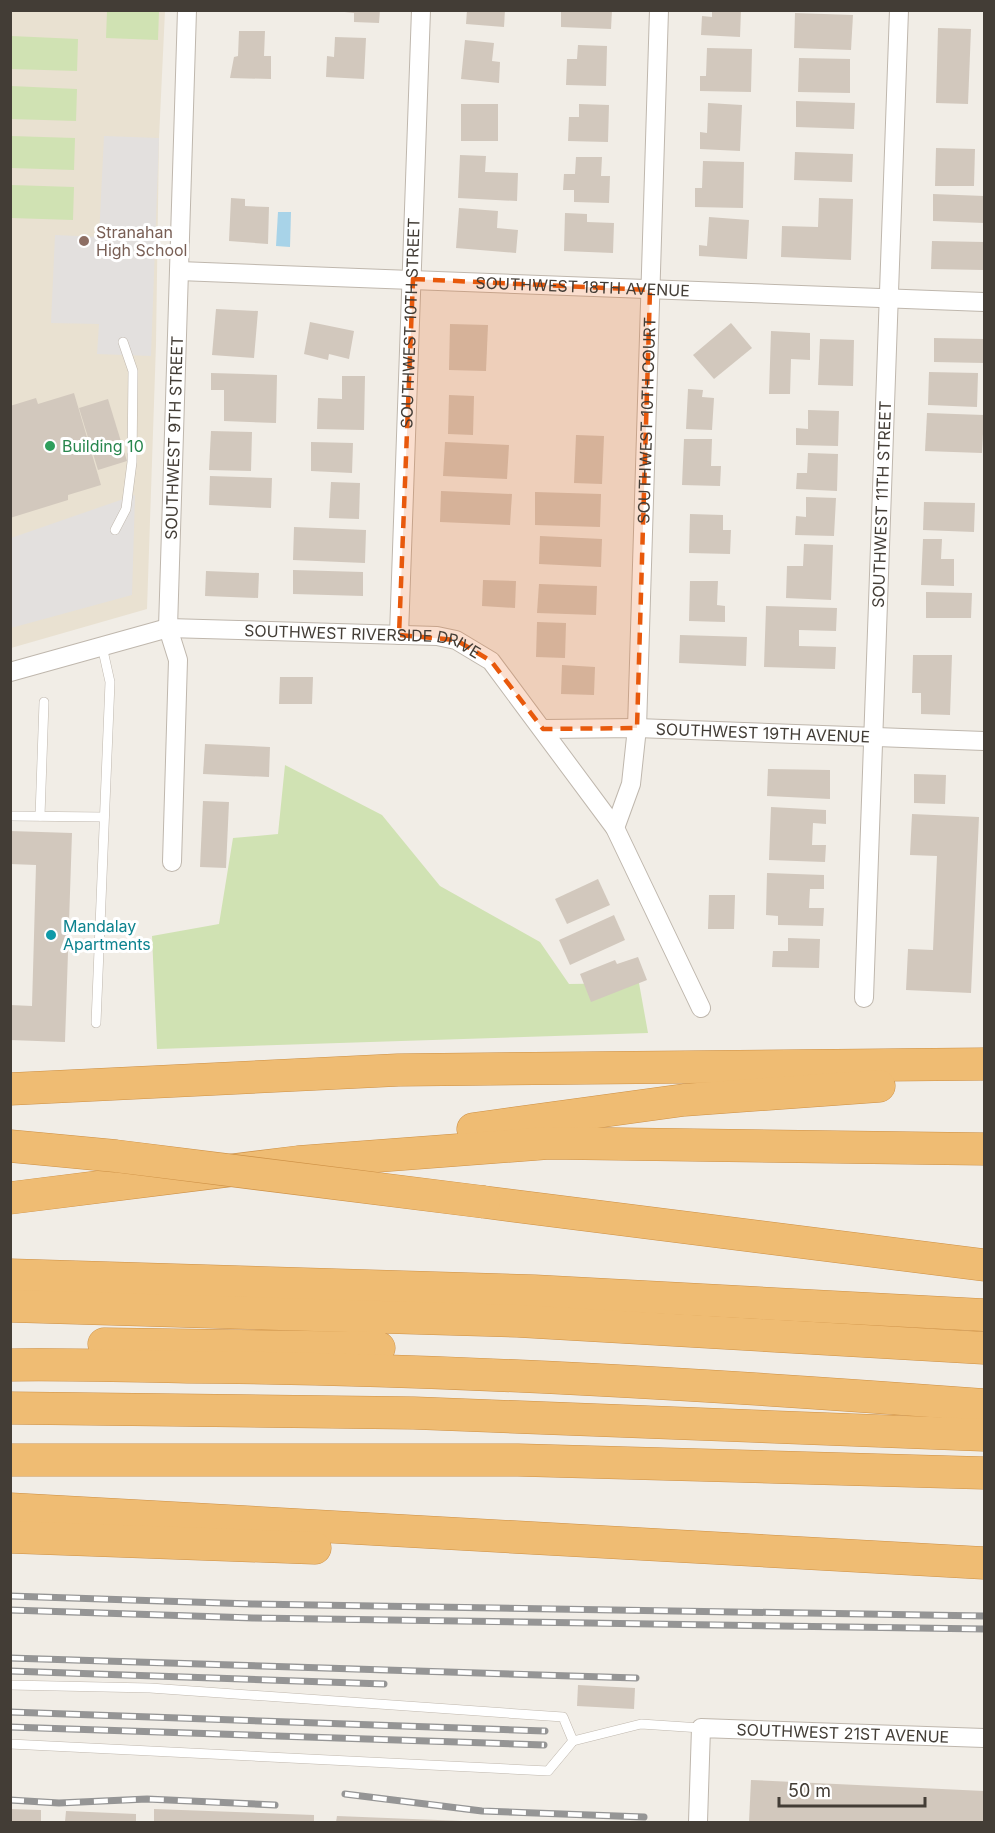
<svg xmlns="http://www.w3.org/2000/svg" width="995" height="1833" font-family="Inter,sans-serif">
	<rect width="100%" height="100%" fill="#f1ede6"/>
	<polygon fill="#e9e1d1" points="11,11 165,11 159,138 156,344 147,609 11,648"/>
	<g fill="#d0e2b3">
		<polygon points="107,11 159,11 158,40 106,38"/>
		<polygon points="11,36 78,39 77,71 11,69"/>
		<polygon points="11,86 77,89 76,121 11,119"/>
		<polygon points="11,136 75,138 74,170 11,168"/>
		<polygon points="11,185 74,187 73,220 11,218"/>
		<polygon points="285,765 382,815 440,886 540,942 569,984 639,983 648,1033 157,1049 152,936 219,924 233,838 278,834"/>
	</g>
	<g fill="#e3e0de">
		<polygon points="104,136 159,138 151,356 97,354 99,324 51,323 55,235 99,237"/>
		<polygon points="135,495 132,595 11,628 11,538"/>
	</g>
	<polygon fill="#a8d3e8" points="278,212 291,212 290,247 276,246"/>
	<g fill="#d2c8bd">
		<polygon points="326,10 380,10 379,23 354,22 354,13"/>
		<polygon points="467,10 505,10 504,27 466,24"/>
		<polygon points="561,10 612,10 611,29 561,27"/>
		<polygon points="712,10 741,10 740,37 701,35 702,16 712,17"/>
		<polygon points="795,13 853,15 851,50 794,48"/>
		<polygon points="938,28 971,29 968,104 936,103"/>
		<polygon points="239,31 265,31 264,56 271,56 271,79 230,78 234,57 238,56"/>
		<polygon points="335,37 366,38 364,79 326,77 327,56 334,57"/>
		<polygon points="465,40 494,43 492,61 500,62 499,83 461,79"/>
		<polygon points="578,45 607,46 606,86 566,85 567,59 577,59"/>
		<polygon points="707,48 752,49 751,92 700,91 700,76 706,76"/>
		<polygon points="799,58 850,59 850,93 798,92"/>
		<polygon points="796,101 855,103 854,129 796,127"/>
		<polygon points="708,103 742,105 740,151 700,149 700,132 707,133"/>
		<rect x="461" y="104" width="37" height="37"/>
		<polygon points="579,104 609,105 608,142 568,141 569,117 579,117"/>
		<polygon points="936,148 975,149 974,186 935,186"/>
		<polygon points="795,152 853,154 852,182 794,180"/>
		<polygon points="460,155 486,156 485,172 518,173 517,201 458,198"/>
		<polygon points="576,157 602,157 601,176 610,176 609,203 574,202 574,190 563,190 564,174 575,174"/>
		<polygon points="703,161 744,162 743,208 695,207 695,188 702,188"/>
		<polygon points="933,194 984,196 984,223 933,221"/>
		<polygon points="231,198 245,199 245,206 269,207 268,244 229,241"/>
		<polygon points="819,198 853,199 851,260 781,257 782,226 818,227"/>
		<polygon points="459,208 498,211 497,228 518,230 516,253 456,248"/>
		<polygon points="565,213 587,214 587,222 614,223 613,253 564,251"/>
		<polygon points="709,217 749,220 747,259 699,256 699,245 707,246"/>
		<polygon points="932,241 984,242 984,270 931,269"/>
		<polygon points="216,309 258,311 254,358 212,355"/>
		<polygon points="310,322 354,331 349,359 329,354 328,360 304,354"/>
		<polygon points="731,323 752,348 714,379 693,355"/>
		<polygon points="450,324 488,325 486,371 449,370"/>
		<polygon points="771,331 810,333 810,360 791,359 790,394 769,394"/>
		<polygon points="934,338 984,339 984,363 934,362"/>
		<polygon points="820,339 854,340 853,386 818,385"/>
		<polygon points="929,372 978,373 977,407 928,405"/>
		<polygon points="211,373 277,375 276,423 224,421 224,390 211,390"/>
		<polygon points="342,376 365,376 364,430 317,429 318,398 342,399"/>
		<polygon points="688,389 703,390 702,397 714,398 712,430 686,429"/>
		<polygon points="74,393 101,485 68,495 68,500 10,518 10,406 36,398 38,404"/>
		<polygon points="449,395 474,396 473,435 448,434"/>
		<polygon points="108,399 127,461 98,470 79,408"/>
		<polygon points="808,410 839,411 838,446 796,445 796,428 808,429"/>
		<polygon points="927,413 984,415 982,453 925,451"/>
		<polygon points="211,431 252,432 251,471 209,470"/>
		<polygon points="576,435 604,436 602,484 574,483"/>
		<polygon points="684,439 712,439 711,466 721,466 720,486 682,485"/>
		<polygon points="311,442 353,443 352,473 311,471"/>
		<polygon points="445,442 509,445 507,479 443,476"/>
		<polygon points="808,453 838,454 837,491 796,489 797,473 807,473"/>
		<polygon points="210,476 272,478 271,508 209,505"/>
		<polygon points="331,482 360,483 359,519 329,518"/>
		<polygon points="441,491 512,494 510,525 440,522"/>
		<polygon points="535,492 601,494 600,527 535,525"/>
		<polygon points="806,497 836,498 834,536 795,535 796,516 806,517"/>
		<polygon points="924,502 975,503 974,532 923,530"/>
		<polygon points="690,514 723,515 723,530 731,530 730,554 689,553"/>
		<polygon points="294,527 366,530 365,563 293,560"/>
		<polygon points="540,536 602,539 601,567 539,564"/>
		<polygon points="923,539 942,539 941,559 954,559 954,586 921,585"/>
		<polygon points="804,544 833,545 831,600 786,598 787,566 803,566"/>
		<polygon points="293,570 363,572 363,596 293,594"/>
		<polygon points="206,571 259,573 258,598 205,596"/>
		<polygon points="483,580 516,581 515,608 482,606"/>
		<polygon points="690,581 718,581 717,605 725,606 725,622 689,621"/>
		<polygon points="539,584 597,586 596,615 537,613"/>
		<polygon points="926,592 972,593 971,618 926,618"/>
		<polygon points="766,606 837,608 836,631 799,630 799,646 836,647 835,669 764,667"/>
		<polygon points="537,622 566,623 565,658 536,657"/>
		<polygon points="680,635 747,637 746,666 679,663"/>
		<polygon points="913,655 952,655 950,715 921,714 921,693 912,693"/>
		<polygon points="562,665 595,667 594,695 561,694"/>
		<polygon points="280,677 313,677 312,704 279,704"/>
		<polygon points="205,744 270,747 269,777 203,774"/>
		<polygon points="768,769 830,770 830,799 767,796"/>
		<polygon points="914,774 946,775 945,804 914,803"/>
		<polygon points="203,801 229,802 226,868 200,867"/>
		<polygon points="771,807 826,810 826,824 813,823 812,845 826,845 825,862 769,860"/>
		<polygon points="912,814 979,817 971,993 906,990 908,949 933,950 937,856 910,855"/>
		<polygon points="10,831 72,833 65,1042 10,1040 10,1005 32,1006 36,865 10,864"/>
		<polygon points="767,873 824,875 824,889 810,889 809,908 824,908 823,926 778,925 778,916 766,915"/>
		<polygon points="598,879 610,905 567,924 555,899"/>
		<polygon points="709,895 735,895 734,929 708,929"/>
		<polygon points="614,915 625,940 570,965 559,940"/>
		<polygon points="788,938 820,939 819,968 772,967 773,951 788,951"/>
		<polygon points="638,957 647,980 591,1002 580,974 615,960 617,964"/>
		<polygon points="578,1685 635,1688 634,1709 577,1706"/>
		<polygon points="751,1780 984,1791 984,1822 749,1822"/>
		<polygon points="10,1809 41,1810 41,1822 10,1822"/>
		<polygon points="154,1809 314,1815 314,1822 154,1822"/>
		<polygon points="66,1811 136,1814 136,1822 65,1822"/>
		<polygon points="337,1816 463,1821 463,1822 336,1822"/>
	</g>
	<g fill="none" stroke-linecap="round" stroke-linejoin="round">
		<defs>
			<g id="lane">
				<polyline points="115,530 126,509 132,462 133,371 123,342"/>
				<polyline points="10,816 104,817"/>
				<polyline points="40,816 44,702"/>
				<polyline points="96,1023 110,682 102,646"/>
				<polyline points="10,1685 150,1688 563,1717 573,1741 641,1724 701,1728"/>
				<polyline points="10,1744 548,1771 573,1741"/>
			</g>
			<g id="street">
				<path id="s1" d="M179,271l805,31"/>
				<path id="s2" d="M399,635l22,-625"/>
				<path id="s3" d="M10,672l158,-44 269,8 19,4 35,21 124,167 86,180"/>
				<path id="s4" d="M543,729l94,-1 347,13"/>
				<path id="s5" d="M615,828l16,-44 6,-56 22,-718"/>
				<path id="s6" d="M172,862l6,-202 -10,-32 19,-618"/>
				<path id="s7" d="M864,998l35,-988"/>
				<path id="s8" d="M698,1822l3,-94 283,10"/>
			</g>
			<g id="highway">
				<polyline points="10,1089 398,1070 984,1064"/>
				<polyline points="473,1129 684,1100 879,1086"/>
				<polyline points="10,1198 298,1162 549,1143 984,1149"/>
				<polyline points="484,1202 984,1265"/>
				<polyline points="10,1275 534,1291 984,1315"/>
				<polyline points="10,1306 518,1321 984,1348"/>
				<polyline points="104,1344 379,1348"/>
				<path d="M10,1365c59,-1 118,1 177,2 266,2 532,18 797,38"/>
				<polyline points="10,1408 414,1413 984,1435"/>
				<polyline points="10,1460 518,1460 984,1473"/>
				<polyline points="10,1509 984,1563"/>
				<polyline points="10,1537 315,1548"/>
			</g>
		</defs>
		<use href="#lane" stroke="#bfb7ad" stroke-width="10"/>
		<use href="#street" stroke="#bfb7ad" stroke-width="20"/>
		<use href="#highway" stroke="#cd9045" stroke-width="33"/>
		<use href="#lane" stroke="#fff" stroke-width="9"/>
		<use href="#street" stroke="#fff" stroke-width="18"/>
		<use href="#highway" stroke="#efbc73" stroke-width="32"/>
		<defs>
			<g id="rail">
				<polyline points="10,1596 252,1604 984,1616"/>
				<polyline points="10,1610 253,1618 984,1629"/>
				<polyline points="10,1658 636,1678"/>
				<polyline points="10,1671 384,1684"/>
				<polyline points="10,1712 545,1731"/>
				<polyline points="10,1727 544,1745"/>
				<polyline points="345,1794 482,1811 644,1817"/>
				<polyline points="10,1800 59,1803 147,1799 275,1805"/>
			</g>
		</defs>
		<use href="#rail" stroke="#959595" stroke-width="7"/>
		<use href="#rail" stroke="#fff" stroke-width="4.5" stroke-dasharray="14" stroke-linecap="butt"/>
		<defs>
			<polyline id="highway-bridge" points="10,1146 116,1156 484,1202"/>
		</defs>
		<use href="#highway-bridge" stroke="#cd9045" stroke-width="33" stroke-linecap="butt"/>
		<use href="#highway-bridge" stroke="#efbc73" stroke-width="32"/>
	</g>
	<path fill="#e8590c" fill-opacity="0.2" stroke="#e8590c" stroke-width="4.5" stroke-dasharray="12 8" stroke-linejoin="round" d="M413,279l237,11 -13,438 -94,1 -52,-68 -35,-21 -57,-5z"/>
	<circle fill="#8d6e63" stroke="#fff" stroke-width="2" cx="84" cy="241" r="6"/>
	<circle fill="#2e9e5b" stroke="#fff" stroke-width="2" cx="50" cy="446" r="6"/>
	<circle fill="#0f9aa8" stroke="#fff" stroke-width="2" cx="51" cy="935" r="6"/>
	<g text-anchor="middle" stroke-width="6" stroke-linejoin="round" paint-order="stroke">
		<g font-size="16" fill="#785e54" stroke="#fff" text-anchor="start">
			<text x="96" y="238">Stranahan<tspan x="96" dy="18">High School</tspan></text>
		</g>
		<g font-size="16" fill="#433d36" stroke="#fff">
			<text dy="6" stroke="none"><textPath href="#s1" startOffset="404">SOUTHWEST 18TH AVENUE</textPath></text>
			<text dy="6" stroke="none"><textPath href="#s2" startOffset="312">SOUTHWEST 10TH STREET</textPath></text>
			<text dy="6" stroke="none"><textPath href="#s5" startOffset="411">SOUTHWEST 10TH COURT</textPath></text>
			<text dy="6" stroke="none"><textPath href="#s6" startOffset="426">SOUTHWEST 9TH STREET</textPath></text>
			<text dy="6" stroke="none"><textPath href="#s7" startOffset="494">SOUTHWEST 11TH STREET</textPath></text>
			<text dy="6" stroke="none"><textPath href="#s3" startOffset="360">SOUTHWEST RIVERSIDE DRIVE</textPath></text>
			<text dy="6" stroke="none"><textPath href="#s4" startOffset="220">SOUTHWEST 19TH AVENUE</textPath></text>
			<text dy="6" stroke="none"><textPath href="#s8" startOffset="236">SOUTHWEST 21ST AVENUE</textPath></text>
		</g>
		<g font-size="16" fill="#27864d" stroke="#fff" text-anchor="start">
			<text x="62" y="452">Building 10</text>
		</g>
		<g font-size="16" fill="#0d838f" stroke="#fff" text-anchor="start">
			<text x="63" y="932">Mandalay<tspan x="63" dy="18">Apartments</tspan></text>
		</g>
	</g>
	<rect width="995" height="1833" fill="none" stroke="#433d36" stroke-width="24"/>
	<path d="M779 1797v9h146v-9" fill="none" stroke="#433d36" stroke-width="3"/>
	<text x="788" y="1797" font-size="18" fill="#433d36" stroke="#ffffff" stroke-width="4.5" paint-order="stroke">50 m</text>
</svg>
